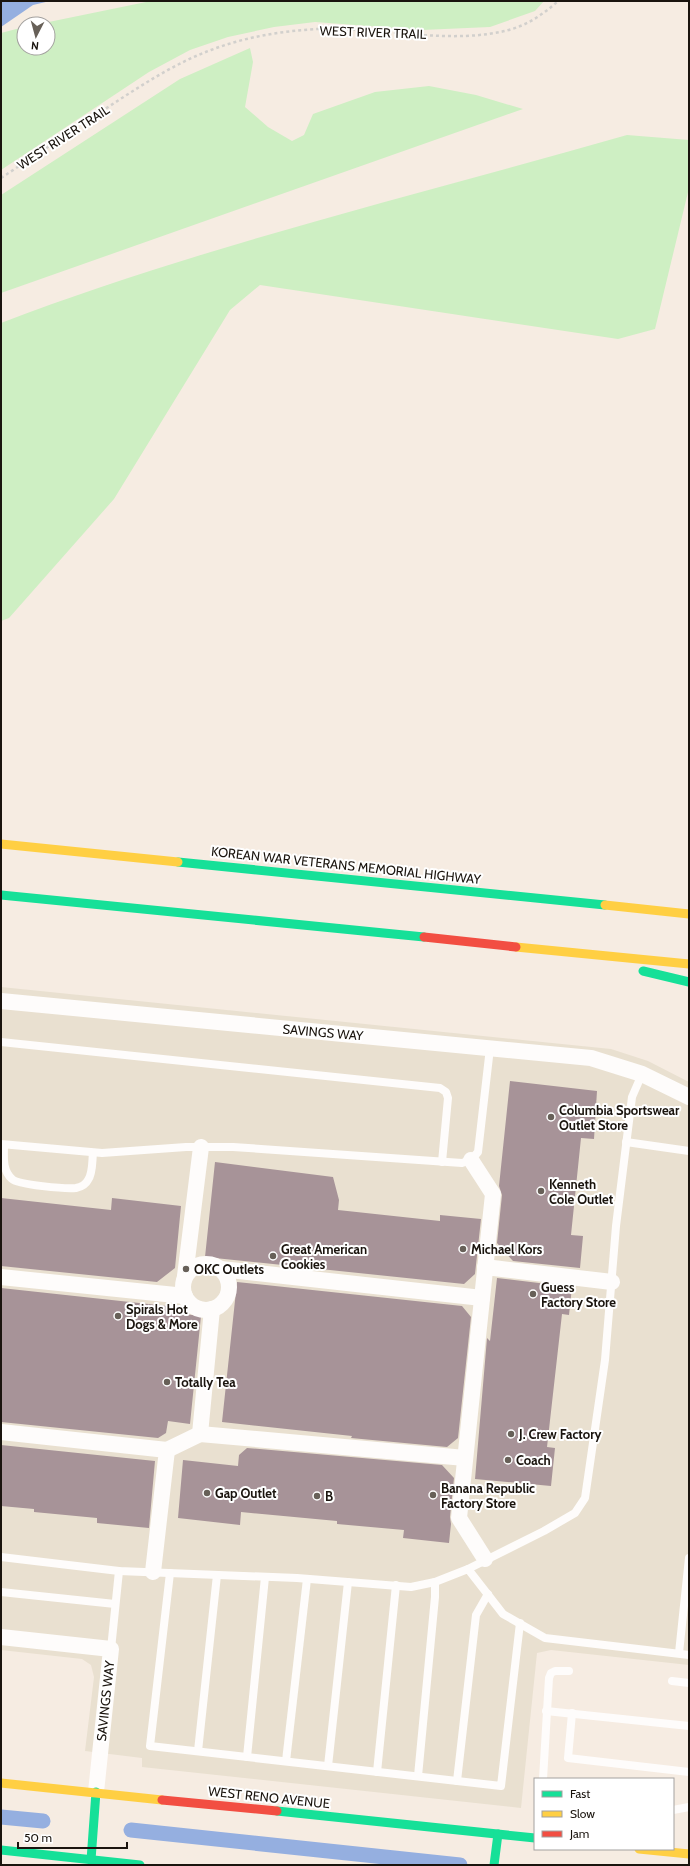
<svg xmlns="http://www.w3.org/2000/svg" width="690" height="1866" font-family="Cabin,sans-serif">
	<rect width="100%" height="100%" fill="#f6ece2"/>
	<polygon fill="#e9e0d0" points="1,987 611,1049 648,1061 689,1082 689,1665 551,1650 537,1653 521,1808 142,1767 142,1758 85,1751 94,1677 91,1665 82,1659 1,1650"/>
	<g fill="#ceefc3">
		<polygon points="151,1 544,1 535,11 490,27 422,30 315,22 274,27 228,37 190,50 149,72 1,170 1,33 24,27 24,48 48,48 48,24 39,24"/>
		<polygon points="250,48 253,62 245,107 268,127 292,141 304,135 313,114 375,92 429,86 476,95 523,109 1,293 1,195 180,79"/>
		<path d="M627,135l62,5v48l-34,141 -37,10 -358,-54 -30,25 -116,189 -105,119 -8,3v-298c204,-78 417,-128 626,-188z"/>
	</g>
	<polygon fill="#95afe0" points="1,1 50,1 33,5 1,27"/>
	<g fill="none" stroke-linecap="round" stroke-linejoin="round">
		<g stroke="#95afe0" stroke-width="15">
			<polyline points="1,1817 43,1821"/>
			<polyline points="131,1830 460,1865"/>
		</g>
	</g>
	<g fill="#a79398">
		<polygon points="510,1081 597,1091 594,1139 581,1138 571,1235 583,1236 580,1268 513,1261 497,1243 502,1195 499,1186"/>
		<polygon points="215,1162 333,1177 339,1200 338,1210 440,1221 440,1215 481,1219 475,1274 464,1284 205,1257"/>
		<polygon points="1,1198 111,1210 112,1198 181,1206 175,1268 157,1282 1,1266"/>
		<polygon points="497,1278 572,1287 569,1315 562,1314 547,1447 555,1448 551,1486 475,1479 487,1338 490,1341"/>
		<polygon points="237,1282 462,1306 471,1317 458,1438 447,1447 351,1438 352,1436 222,1422"/>
		<polygon points="1,1288 176,1307 175,1313 201,1316 190,1424 168,1421 166,1433 158,1438 1,1422"/>
		<polygon points="1,1445 155,1461 149,1528 97,1523 97,1518 34,1512 34,1509 1,1506"/>
		<polygon points="247,1448 442,1465 454,1478 450,1517 451,1524 449,1543 403,1538 404,1530 337,1524 337,1521 241,1512 240,1525 178,1518 183,1460 238,1466 239,1455"/>
	</g>
	<g fill="none" stroke-linecap="round" stroke-linejoin="round">
		<path stroke="#d2d0cd" stroke-width="2.5" stroke-dasharray="3 3" stroke-linecap="butt" d="M1,178c35,-23 69,-46 104,-69 34,-22 68,-45 106,-59 34,-13 70,-19 107,-21 60,-2 137,17 194,0 17,-5 33,-16 46,-28"/>
		<g stroke="#fefcfb" stroke-width="8">
			<polyline points="1,1042 440,1088 446,1092 448,1098 442,1162"/>
			<polyline points="626,1142 689,1151"/>
			<polyline points="1,1144 102,1153 186,1147 233,1147 462,1163 471,1160 478,1152 490,1048"/>
			<path d="M4,1145c0,12 -2,25 8,34 6,6 54,10 64,9 5,-1 10,-4 12,-8 5,-7 4,-19 5,-27"/>
			<polyline points="1,1557 119,1571 297,1578 411,1587 435,1582 468,1569 503,1614 545,1638 689,1655"/>
			<polyline points="468,1569 544,1531 575,1513 585,1498 605,1360 616,1226 632,1097 642,1074"/>
			<polyline points="170,1573 150,1746 501,1786 520,1623"/>
			<polyline points="1,1592 115,1604"/>
			<polyline points="111,1649 119,1571"/>
			<polyline points="679,1653 689,1558"/>
			<polyline points="672,1681 689,1683"/>
			<polyline points="546,1711 689,1726"/>
			<polyline points="572,1713 568,1758 689,1772"/>
			<polyline points="198,1751 217,1575"/>
			<polyline points="247,1757 265,1577"/>
			<polyline points="286,1761 307,1579"/>
			<polyline points="328,1766 348,1582"/>
			<polyline points="377,1772 396,1585"/>
			<polyline points="418,1776 435,1597 435,1582"/>
			<polyline points="543,1779 549,1678 551,1673 555,1671 569,1671"/>
			<polyline points="457,1781 476,1615 488,1594"/>
			<polyline points="673,1810 689,1807"/>
		</g>
		<g stroke="#fefcfb" stroke-width="16">
			<polyline points="1,1001 591,1058 642,1074 689,1097"/>
			<polyline points="471,1160 493,1194 459,1518 485,1559"/>
			<circle cx="206" cy="1287" r="23"/>
			<polyline points="485,1267 612,1282"/>
			<polyline points="221,1269 482,1298"/>
			<polyline points="185,1276 201,1147"/>
			<polyline points="1,1277 185,1296"/>
			<polyline points="212,1309 200,1434 465,1458"/>
			<polyline points="1,1432 167,1450 153,1572"/>
			<polyline points="167,1450 200,1434"/>
			<polyline points="1,1637 111,1649 96,1792"/>
		</g>
		<g stroke="#16e098" stroke-width="9">
			<polyline points="178,862 605,905"/>
			<polyline points="1,895 424,937"/>
			<polyline points="643,971 689,982"/>
			<polyline points="277,1811 535,1838"/>
			<polyline points="1,1850 140,1865"/>
			<polyline points="91,1860 96,1792"/>
			<polyline points="494,1865 498,1834"/>
		</g>
		<g stroke="#ffcf43" stroke-width="9">
			<polyline points="1,844 178,862"/>
			<polyline points="605,905 689,914"/>
			<polyline points="516,947 689,964"/>
			<polyline points="1,1783 162,1800"/>
			<polyline points="639,1849 689,1854"/>
		</g>
		<g stroke="#f24e42" stroke-width="9">
			<polyline points="424,937 516,947"/>
			<polyline points="162,1800 277,1811"/>
		</g>
	</g>
	<g fill="#676058" stroke="#fff" stroke-width="1.5">
		<circle cx="551" cy="1117" r="4"/>
		<circle cx="541" cy="1191" r="4"/>
		<circle cx="463" cy="1249" r="4"/>
		<circle cx="273" cy="1256" r="4"/>
		<circle cx="186" cy="1269" r="4"/>
		<circle cx="533" cy="1294" r="4"/>
		<circle cx="118" cy="1316" r="4"/>
		<circle cx="167" cy="1382" r="4"/>
		<circle cx="511" cy="1434" r="4"/>
		<circle cx="508" cy="1460" r="4"/>
		<circle cx="207" cy="1493" r="4"/>
		<circle cx="433" cy="1495" r="4"/>
		<circle cx="317" cy="1496" r="4"/>
	</g>
	<g text-anchor="middle" stroke-width="4" stroke-linejoin="round" paint-order="stroke">
		<g font-size="13" fill="#1a140e" stroke="#fff">
			<text transform="translate(373 32) rotate(2)" y="5">WEST RIVER TRAIL</text>
			<text transform="translate(63 137) rotate(-33)" y="5">WEST RIVER TRAIL</text>
			<text transform="translate(346 865) rotate(6)" y="5">KOREAN WAR VETERANS MEMORIAL HIGHWAY</text>
			<text transform="translate(323 1032) rotate(5)" y="5">SAVINGS WAY</text>
			<text transform="translate(105 1701) rotate(-84)" y="5">SAVINGS WAY</text>
			<text transform="translate(269 1797) rotate(6)" y="5">WEST RENO AVENUE</text>
		</g>
		<g font-size="13" font-weight="bold" fill="#1a140e" stroke="#fff" text-anchor="start">
			<text x="559" y="1115">Columbia Sportswear<tspan x="559" dy="15">Outlet Store</tspan></text>
			<text x="549" y="1189">Kenneth<tspan x="549" dy="15">Cole Outlet</tspan></text>
			<text x="281" y="1254">Great American<tspan x="281" dy="15">Cookies</tspan></text>
			<text x="471" y="1254">Michael Kors</text>
			<text x="194" y="1274">OKC Outlets</text>
			<text x="541" y="1292">Guess<tspan x="541" dy="15">Factory Store</tspan></text>
			<text x="126" y="1314">Spirals Hot<tspan x="126" dy="15">Dogs &amp; More</tspan></text>
			<text x="175" y="1387">Totally Tea</text>
			<text x="519" y="1439">J. Crew Factory</text>
			<text x="516" y="1465">Coach</text>
			<text x="441" y="1493">Banana Republic<tspan x="441" dy="15">Factory Store</tspan></text>
			<text x="215" y="1498">Gap Outlet</text>
			<text x="325" y="1501">B</text>
		</g>
	</g>
	<rect width="690" height="1866" fill="none" stroke="#1a140e" stroke-width="4"/>
	<rect x="534" y="1778" width="140" height="72" fill="#ffffff" stroke="#a3a19f"/>
	<rect x="542" y="1791" width="20" height="6" fill="#16e098" stroke="#a3a19f"/>
	<text x="570" y="1798" font-size="12" fill="#1a140e">Fast</text>
	<rect x="542" y="1811" width="20" height="6" fill="#ffcf43" stroke="#a3a19f"/>
	<text x="570" y="1818" font-size="12" fill="#1a140e">Slow</text>
	<rect x="542" y="1831" width="20" height="6" fill="#f24e42" stroke="#a3a19f"/>
	<text x="570" y="1838" font-size="12" fill="#1a140e">Jam</text>
	<g transform="translate(36 36) rotate(186)"><circle r="19" fill="#ffffff" stroke="#a3a19f"/>
	<path d="M0-3L7 15L0 10L-7 15Z" fill="#676058"/>
	<text y="-6" font-size="11" font-weight="bold" text-anchor="middle" fill="#1a140e">N</text>
	</g>
	<path d="M18 1842v6h109v-6" fill="none" stroke="#1a140e" stroke-width="2"/>
	<text x="24" y="1842" font-size="12" fill="#1a140e" stroke="#ffffff" stroke-width="3" paint-order="stroke">50 m</text>
</svg>
